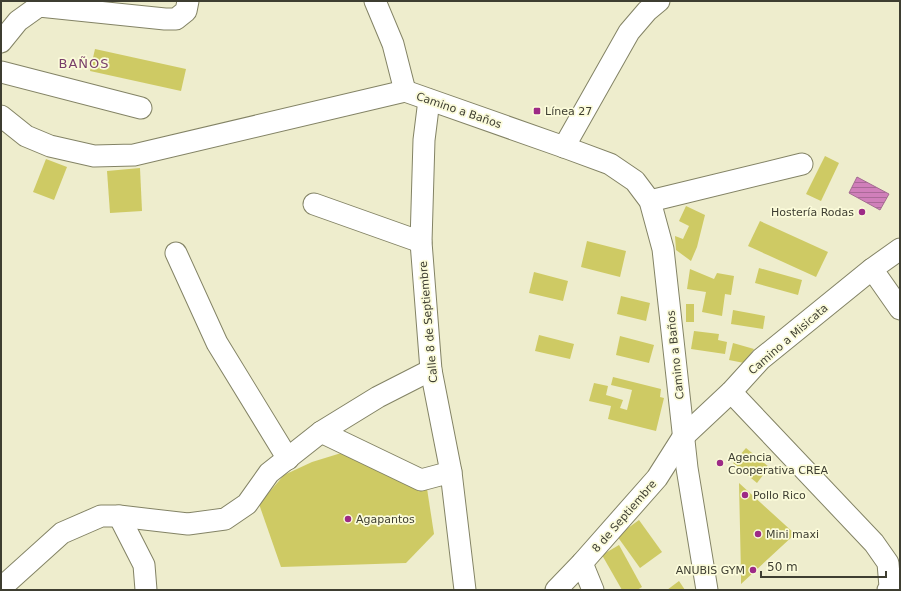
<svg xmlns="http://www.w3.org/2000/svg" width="901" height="591" font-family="'DejaVu Sans',sans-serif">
	<defs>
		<pattern id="water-rules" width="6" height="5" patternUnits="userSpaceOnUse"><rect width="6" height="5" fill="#d07fba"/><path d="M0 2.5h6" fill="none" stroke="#aa6998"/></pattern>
	</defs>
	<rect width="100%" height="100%" fill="#eeedcd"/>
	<polygon fill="url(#water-rules)" stroke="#a46c91" points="857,177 889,194 880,210 849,193"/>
	<g fill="#ceca64">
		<polygon points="95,49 186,69 181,91 90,71"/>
		<polygon points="825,156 839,163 821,201 806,194"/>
		<polygon points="46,159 67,167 54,200 33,192"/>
		<polygon points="140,168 142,211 110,213 107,171"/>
		<polygon points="686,206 705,215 697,247 691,261 676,250 675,236 683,239 689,226 679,221"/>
		<polygon points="760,221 828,252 816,277 748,246"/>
		<polygon points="587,241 626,251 620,277 581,267"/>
		<polygon points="759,268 802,280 798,295 755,283"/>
		<polygon points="690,269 714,279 717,273 734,276 731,295 725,294 722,316 702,312 706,292 687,289"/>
		<polygon points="534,272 568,281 563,301 529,293"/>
		<polygon points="621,296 650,303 646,321 617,314"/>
		<rect x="686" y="304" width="8" height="18"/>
		<polygon points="733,310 765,316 763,329 731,324"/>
		<polygon points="694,331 719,334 718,340 727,342 725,354 691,349"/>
		<polygon points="539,335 574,344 570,359 535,351"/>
		<polygon points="620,336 654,345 649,363 616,355"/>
		<polygon points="733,343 754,349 744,363 729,360"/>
		<polygon points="613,377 661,389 660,397 664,398 656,431 608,419 611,406 589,401 594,383 608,386 606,395 623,400 620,408 627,410 632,390 611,385"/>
		<polygon points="746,448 769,467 757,483 733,463"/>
		<polygon points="351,450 426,482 434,534 406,563 281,567 259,504 284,475 312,462"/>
		<polygon points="739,483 795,534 741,584 741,574"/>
		<polygon points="639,520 662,552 640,568 617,536"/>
		<polygon points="619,545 642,587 637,590 622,590 602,555"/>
		<polygon points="679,581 685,590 667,590"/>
	</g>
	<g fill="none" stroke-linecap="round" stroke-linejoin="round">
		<defs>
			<g id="minor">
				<polyline points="375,1 393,44 405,91"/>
				<polyline points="39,6 165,19 176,19 186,11 188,1"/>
				<polyline points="1,42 18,21 39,6"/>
				<polyline points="1,72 141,108"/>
				<polyline points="429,100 424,140 421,242 431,370 451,472 465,590"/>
				<polyline points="1,116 26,136 50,146 94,156 134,155 405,91 564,147 610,164 635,181 650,201 663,249 687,468 707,590"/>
				<polyline points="564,147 629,32 647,11 659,1"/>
				<polyline points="650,201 802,164"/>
				<polyline points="314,204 421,242"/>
				<polyline points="176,253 217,343 288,459"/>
				<polyline points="872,269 900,309"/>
				<polyline points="731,392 874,543 888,563 890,587 888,590"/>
				<polyline points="321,432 421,480 451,472"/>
				<polyline points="119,516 144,565 146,590"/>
				<polyline points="582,563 593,590"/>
				<polyline points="1,588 62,533 101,516 119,516 188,524 225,519 247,504 269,473 321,432 378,397 431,370"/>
				<polyline points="556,590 582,563 657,478 683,437 731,392 761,359 872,269 900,249"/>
			</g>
		</defs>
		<use href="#minor" stroke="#838365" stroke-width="23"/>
		<use href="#minor" stroke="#fff" stroke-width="21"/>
	</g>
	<g fill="#9d2a86" stroke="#fbfbda" stroke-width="1.5">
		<rect x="533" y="107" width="8" height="8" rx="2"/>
		<circle cx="862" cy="212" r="4"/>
		<circle cx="720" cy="463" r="4"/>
		<circle cx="745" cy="495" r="4"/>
		<circle cx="348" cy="519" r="4"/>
		<circle cx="758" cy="534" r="4"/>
		<circle cx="753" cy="570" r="4"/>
	</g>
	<g text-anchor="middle" stroke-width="3.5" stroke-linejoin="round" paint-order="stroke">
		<g font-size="11" fill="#3e3e31" stroke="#fbfbda">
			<text transform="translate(459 110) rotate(19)" y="4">Camino a Baños</text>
			<text transform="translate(428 322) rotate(-95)" y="4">Calle 8 de Septiembre</text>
			<text transform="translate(788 339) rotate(-41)" y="4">Camino a Misicata</text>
			<text transform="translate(675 355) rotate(-96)" y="4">Camino a Baños</text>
			<text transform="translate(624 516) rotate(-49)" y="4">8 de Septiembre</text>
		</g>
		<g font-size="11" fill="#3e3e31" stroke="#fbfbda" text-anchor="start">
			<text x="545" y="115">Línea 27</text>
			<text x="854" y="216" text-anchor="end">Hostería Rodas</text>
			<text x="728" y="461">Agencia<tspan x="728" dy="13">Cooperativa CREA</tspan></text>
			<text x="753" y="499">Pollo Rico</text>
			<text x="356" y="523">Agapantos</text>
			<text x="766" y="538">Mini maxi</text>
			<text x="745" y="574" text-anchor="end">ANUBIS GYM</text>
		</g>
		<g font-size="13" letter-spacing="1" fill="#793f6a" stroke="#fbfbda">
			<text x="84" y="68">BAÑOS</text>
		</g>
	</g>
	<rect width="901" height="591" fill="none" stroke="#3e3e31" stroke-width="4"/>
	<path d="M761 571v6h125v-6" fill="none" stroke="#3e3e31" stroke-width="2"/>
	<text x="767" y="571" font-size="12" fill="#3e3e31" stroke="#fbfbda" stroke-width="3" paint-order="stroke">50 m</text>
</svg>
